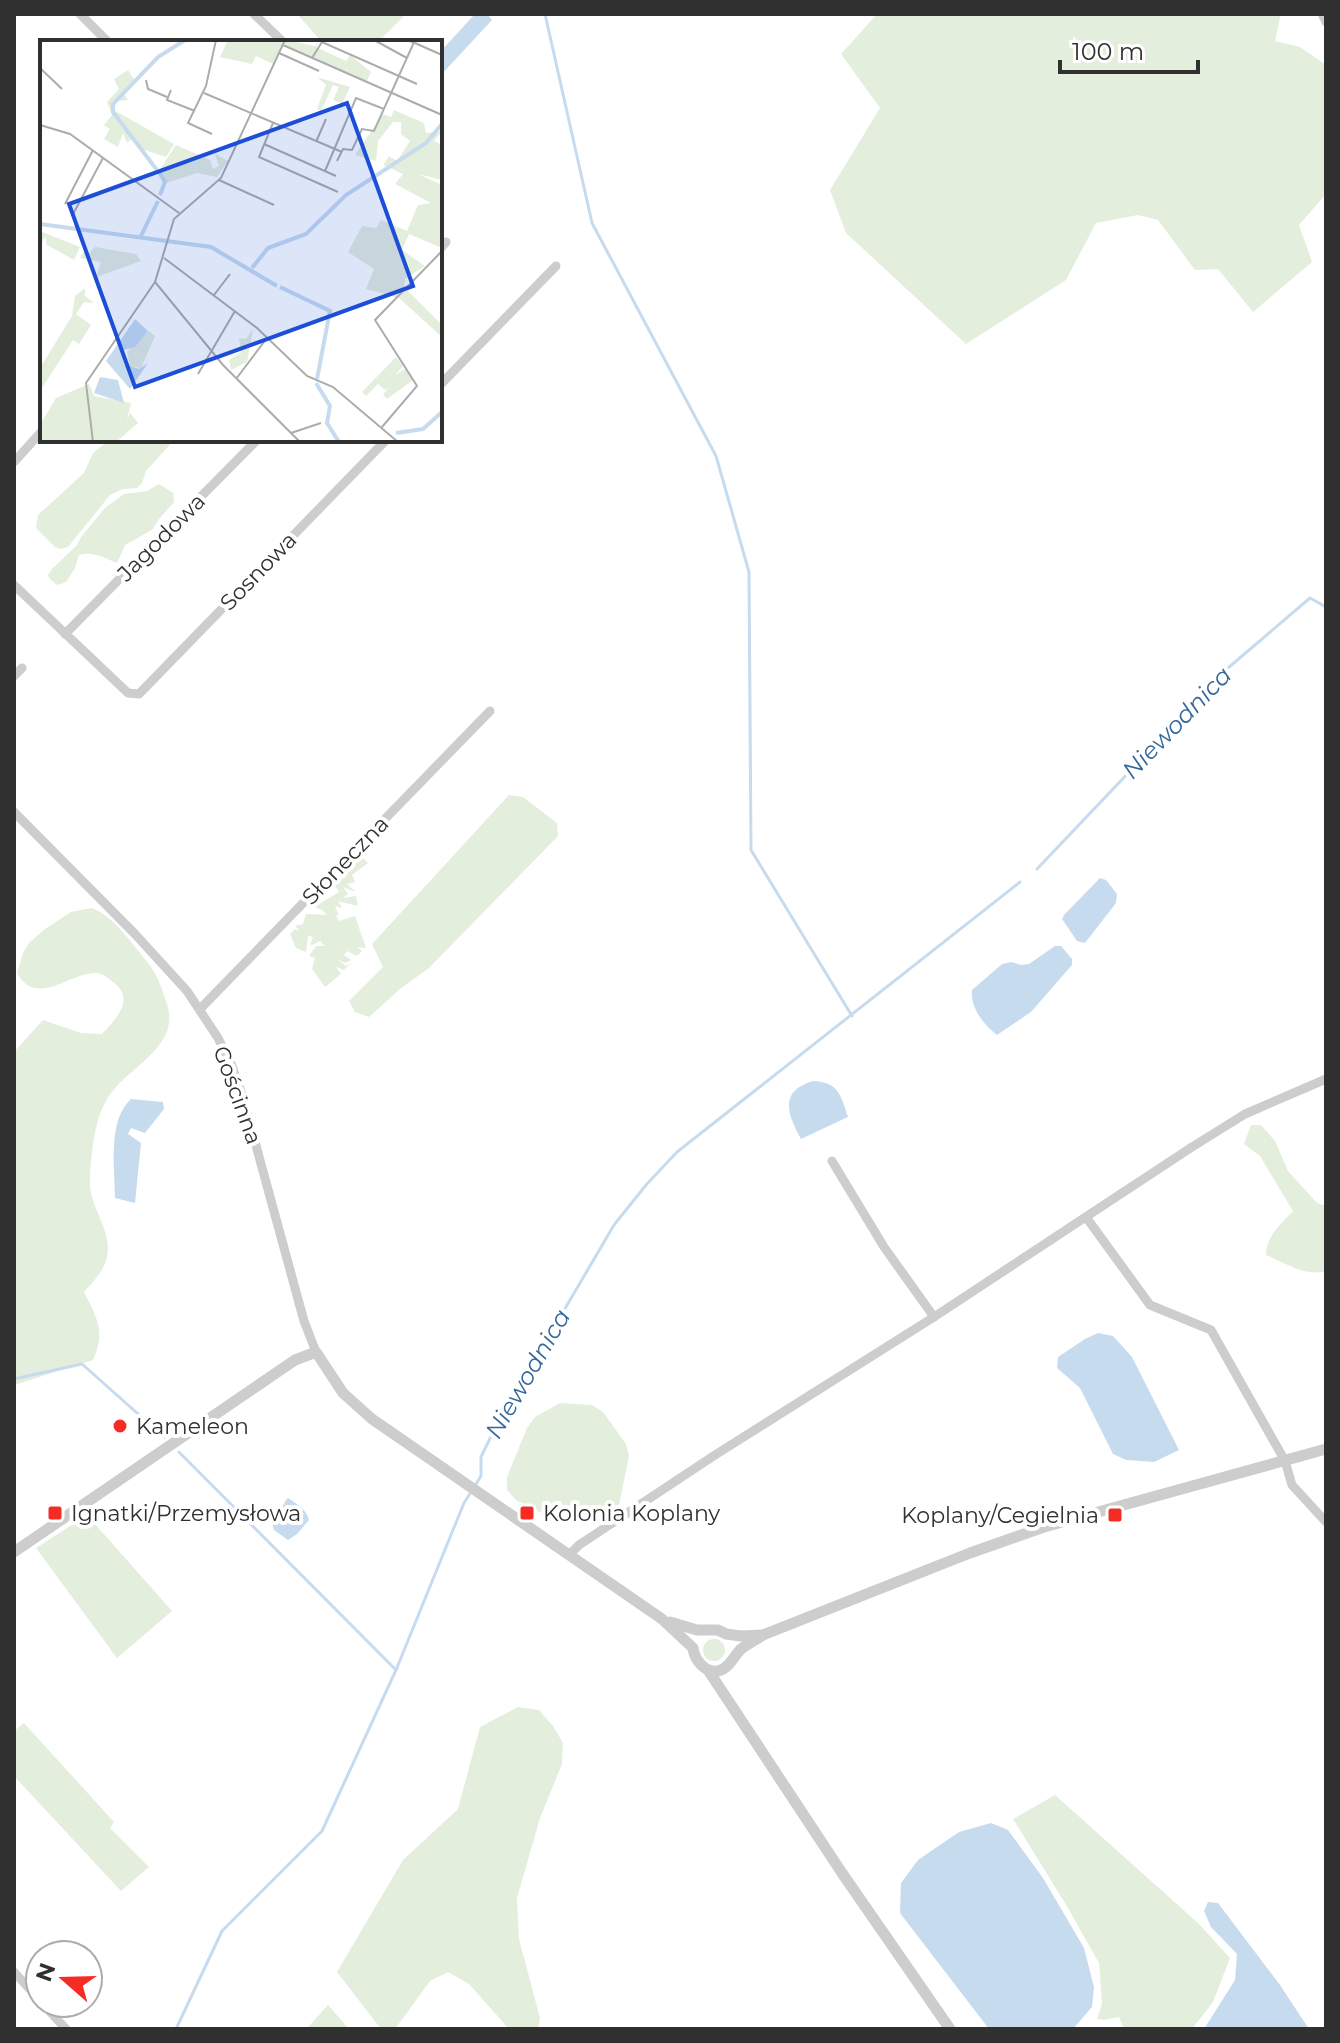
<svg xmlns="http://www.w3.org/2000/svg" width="1340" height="2043" font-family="Montserrat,sans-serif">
	<rect width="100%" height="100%" fill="#fff"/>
	<g fill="#e4eedd">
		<polygon points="297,14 406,14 378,42 322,42"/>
		<polygon points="877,14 1281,14 1275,41 1300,47 1326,65 1326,194 1299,225 1312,262 1253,312 1218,269 1195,270 1158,220 1138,215 1096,223 1066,280 966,344 846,233 830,190 880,108 841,54"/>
		<polygon points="109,440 132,440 138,444 142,440 174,440 146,471 142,483 137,488 123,489 110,495 68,547 61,549 55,547 36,528 38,515 84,473 93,453"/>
		<path d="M159,484l14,9 1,9 -15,17 -7,11 -27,15 -8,18c-13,-5 -24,-12 -38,-8l-4,13 -9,14 -9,3 -8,-7 -1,-3 4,-6 25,-24 4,-8 24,-29 19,-14 23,-3z"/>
		<polygon points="509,795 523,797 557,823 558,836 429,968 400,989 369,1017 355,1012 349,1001 383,967 372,944"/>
		<polygon points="362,857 368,863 352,875 355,882 347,884 356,892 343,887 348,894 343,898 356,896 358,906 338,901 342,908 335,906 339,916 335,914 339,921 355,916 366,948 357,947 362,951 357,956 347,951 344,955 351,960 345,963 337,959 346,966 352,962 344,970 336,967 341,974 325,987 312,969 315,958 309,956 316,946 325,946 320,941 310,946 313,937 308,936 306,952 296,948 290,934 295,929 300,931 295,926 303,924 306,914 327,915 322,910 314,907 339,892 335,885"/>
		<path d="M92,908c21,8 38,33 52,50 13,15 16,25 22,43 18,49 -43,65 -61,102 -6,10 -9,24 -11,35 -2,13 -6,43 -3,55 6,26 26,48 12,75 -5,9 -13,17 -19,24 13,26 22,39 9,68l-79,25v-333l29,-32 38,13 21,1c14,-15 34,-35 11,-52 -5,-4 -9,-8 -16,-9 -26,-2 -60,36 -80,0l6,-20 6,-10 16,-14 26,-17z"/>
		<path d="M1251,1125h10l14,16 13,30 29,32 9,3v65c-21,6 -41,-8 -60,-16 0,-19 15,-31 27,-44l-33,-55 -16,-12z"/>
		<polygon points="560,1403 592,1405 603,1412 626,1444 629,1456 619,1505 609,1513 584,1518 547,1516 516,1500 507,1490 507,1477 527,1428 535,1417"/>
		<polygon points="87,1515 172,1611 117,1658 36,1548"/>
		<circle cx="714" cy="1650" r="11"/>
		<polygon points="518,1707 539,1710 553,1726 563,1743 562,1764 540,1818 517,1898 519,1939 540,2018 538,2029 509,2029 469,1984 448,1972 430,1981 395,2029 381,2029 337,1972 403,1860 458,1809 480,1727"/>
		<polygon points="24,1723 114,1822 110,1828 149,1867 121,1891 14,1776 14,1731"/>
		<polygon points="1055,1795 1198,1923 1230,1958 1213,2002 1192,2029 1124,2029 1119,2017 1104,2020 1097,2019 1102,2004 1099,1963 1068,1908 1013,1819"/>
		<polygon points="328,2005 349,2029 310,2029 309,2026"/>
	</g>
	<g fill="#c7dbef">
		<polygon points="475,14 487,14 492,20 440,76 440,52"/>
		<polygon points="1100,878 1106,880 1117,894 1116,903 1085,943 1077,941 1062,919 1064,915"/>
		<path d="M1055,946h6l11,13v6l-41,47 -34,23c-13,-10 -27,-27 -25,-45l30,-26 9,-2 10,3 8,-1z"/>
		<path d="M813,1081c26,1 28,15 35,36l-47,22c-13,-24 -23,-48 12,-58z"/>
		<path d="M131,1099l32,3 1,7 -19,24 -14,-5 -3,6 13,9 -6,60 -20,-5c0,-30 -8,-77 16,-99z"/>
		<polygon points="1098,1333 1113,1336 1132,1357 1179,1450 1154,1462 1126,1460 1113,1454 1080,1388 1057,1368 1058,1357 1085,1339"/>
		<path d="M288,1498c8,5 19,12 21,22l-12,14 -9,6 -14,-10 -2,-7c13,-9 7,-16 16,-25z"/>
		<polygon points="991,1823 1008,1830 1043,1878 1084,1948 1094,1987 1092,2007 1073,2029 989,2029 900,1913 901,1883 918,1860 959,1832"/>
		<polygon points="1208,1902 1218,1903 1280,1985 1309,2029 1204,2029 1235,1980 1237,1954 1211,1927 1204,1911"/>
	</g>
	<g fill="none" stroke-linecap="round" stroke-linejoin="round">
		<g stroke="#c7dbef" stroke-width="3">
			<polyline points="545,14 592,223 716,456 749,572 751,850 852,1016"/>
			<polyline points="1037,869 1228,668 1310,598 1326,607"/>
			<polyline points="14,1379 82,1364 164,1437"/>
			<polyline points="179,1452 396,1670"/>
			<polyline points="176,2029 222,1931 322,1831 396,1670 464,1503 481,1476 481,1457 495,1428 614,1225 646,1185 677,1152 1020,882"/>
		</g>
		<g stroke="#cdcdcd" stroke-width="9">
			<polyline points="80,14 108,42"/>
			<polyline points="254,14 283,42"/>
			<polyline points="1322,14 1326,22"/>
			<polyline points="440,249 446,242"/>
			<polyline points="440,385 556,266"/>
			<polyline points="14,462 42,431"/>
			<polyline points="14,585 128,693 139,694 386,440"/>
			<polyline points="65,634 257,440"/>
			<polyline points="14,676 22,668"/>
			<polyline points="14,812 135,934 187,991 218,1038 232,1066 243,1098 304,1321 316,1352"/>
			<polyline points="200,1009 490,711"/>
			<polyline points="832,1161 884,1247 934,1317"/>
			<polyline points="1086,1217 1150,1305 1211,1330 1285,1461 1292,1485 1326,1522"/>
			<polyline points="569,1555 579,1545 715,1455 934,1317 1192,1147 1245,1114 1326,1079"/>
			<polyline points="14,1972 40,2000"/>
			<polyline points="42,2003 66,2029"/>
		</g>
		<g stroke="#cdcdcd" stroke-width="11">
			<path d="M14,1552l281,-192 21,-8 27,41 29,26 290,200 31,29c2,17 21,33 36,16 4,-4 7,-10 12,-15 6,-5 15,-9 22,-14l207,-82 74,-26 282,-78"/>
			<polyline points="670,1622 697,1630 718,1630 726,1634 741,1636 763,1635"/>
			<polyline points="708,1670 842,1873 950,2029"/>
		</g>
	</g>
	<g fill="#f52c23" stroke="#fff" stroke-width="3">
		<circle cx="120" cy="1426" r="8"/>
		<rect x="47" y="1505" width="16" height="16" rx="4"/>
		<rect x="519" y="1505" width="16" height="16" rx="4"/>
		<rect x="1107" y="1507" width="16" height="16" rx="4"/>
	</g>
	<g text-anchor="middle" stroke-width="8" stroke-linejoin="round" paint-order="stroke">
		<g font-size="22" fill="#303030" stroke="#fff">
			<text transform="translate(161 537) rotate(-45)" y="8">Jagodowa</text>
			<text transform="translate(258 571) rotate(-46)" y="8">Sosnowa</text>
			<text transform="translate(345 860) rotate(-46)" y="8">Słoneczna</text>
			<text transform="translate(238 1095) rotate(70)" y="8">Gościnna</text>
		</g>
		<g font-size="22" fill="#303030" stroke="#fff" text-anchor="start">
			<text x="136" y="1434">Kameleon</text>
			<text x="71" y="1521">Ignatki/Przemysłowa</text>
			<text x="543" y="1521">Kolonia Koplany</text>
			<text x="1099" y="1523" text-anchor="end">Koplany/Cegielnia</text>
		</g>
		<g font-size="24" font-style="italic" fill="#35689a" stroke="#fff">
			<text transform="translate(1177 723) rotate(-46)" y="8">Niewodnica</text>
			<text transform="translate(528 1374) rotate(-60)" y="8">Niewodnica</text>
		</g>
	</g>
	<g transform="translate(40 40)">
		<rect width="402" height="402" fill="#fff"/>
		<path d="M188,0h56l-11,24 -17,-8 -4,8 -32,-7zM246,0l29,6 5,-6 -4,7 30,14 4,-6 21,17 -4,9 -83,-37zM88,30l7,11 -12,11 5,8 -11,1 -5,8 62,35 -8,13 -24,-8 -9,-11 -6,5 -4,-10 -5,14 -14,-8 6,-10 -6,-4 8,-10 -5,-13 12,-13 -5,-10zM277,37l33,10 -8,17 -9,-4 6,-13 -6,-2 -12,26 -4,-2 9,-24zM354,70l30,13 2,10 16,-2 -8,10 8,4v35l-24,-6 24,11v63l-33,-14 -7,16 23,16 -20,13 -1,8 38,38v12l-43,-39 -33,-9 8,-20 -26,-17 14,-26 14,2 5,-8 26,11 11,-26 13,-2 -36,-19 8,-10 -20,-9 6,-9 8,5 13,-20 -9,-7v-12h-8l-15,19 -2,20 -21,-6 28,-41 8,3zM136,105l34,15 3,9 6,-3 -4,-12 13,7 -11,16 -20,-4 -31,10 -8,-11zM0,191l40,16 -6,13 -27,-15 -2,-8 -5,8zM47,206v9l8,-8 41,7 5,7 -45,16 5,-15 -21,-4zM45,248v8l9,7 -10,-1 -8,12 15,11 -12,19 -6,-4 -33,51v-23l32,-52 3,-20zM213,289l-6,33 -16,8 -2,-10 12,-8 -2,-14 7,1zM109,291l6,5 -14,32 -11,-2 -3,-14zM356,317l7,9 -8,9 10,-6 8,11 -26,19 -4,-4 6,-8 -4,3 -7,-6 -12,12 -4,-4zM49,344l5,12 37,7 -4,17 3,-7 8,10 -22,19h-76v-17l16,-27z" fill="#e4eedd"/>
		<path d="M95,279l13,12 -13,16 -12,3 1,14 15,5 9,-6 -18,26 -24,-28zM60,337l18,3 6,23 -30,-10z" fill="#c7dbef"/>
		<path fill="none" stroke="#c7dbef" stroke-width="4" d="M117,130l-44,-58v-8l45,-47 27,-17M119,132l6,10 -5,13M0,184l171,23 66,39M100,198l18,-37M212,228l16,-20 38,-14 40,-39 80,-52 16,-19M240,247l50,24 -13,68M276,343l14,23 -3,17 12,19M356,393l27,-4 19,-17"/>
		<path fill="none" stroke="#acacac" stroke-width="2" d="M245,0l-64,138 -47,41 -19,63 68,83 77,77M334,0l33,18M368,0l34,15M243,5l159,70M239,13l40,18M272,18l10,-16 95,42M0,28l22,21M106,40l2,9 19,8M131,50l-4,10 28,11M164,53l138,59M233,83l-14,34 79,35M0,85l30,9 109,79M172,94l-24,-11 18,-37 10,-46M276,102l10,-23M224,104l72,32M297,121l6,-12 9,1 10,-21 12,2 41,-91M285,131l31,-73 28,11M179,140l55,25M25,164l28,-54M32,176l31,-58M124,218l93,70 50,48 26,11 65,55M174,255l16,-21M158,334l37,-63M196,339l31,-41M342,387l35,-41 -42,-66 67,-69M251,393l30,-10M53,402l-7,-59 69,-101"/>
		<path fill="#1d4ed8" fill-opacity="0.15" stroke="#1d4ed8" stroke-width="4" d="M307,63l66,183 -278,101 -66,-183z"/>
		<rect width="402" height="402" fill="none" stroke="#303030" stroke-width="4"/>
	</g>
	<rect width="1340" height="2043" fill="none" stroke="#303030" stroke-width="32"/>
	<g transform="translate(64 1979) rotate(290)"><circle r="38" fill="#ffffff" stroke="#acacac" stroke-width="2"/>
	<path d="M0-6L14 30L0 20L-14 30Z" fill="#f52c23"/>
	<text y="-12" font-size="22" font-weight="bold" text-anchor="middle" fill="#303030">N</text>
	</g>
	<path d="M1060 60v12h138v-12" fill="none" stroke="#303030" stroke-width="4"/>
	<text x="1072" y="60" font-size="24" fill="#303030" stroke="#ffffff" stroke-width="6" paint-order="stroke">100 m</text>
</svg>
